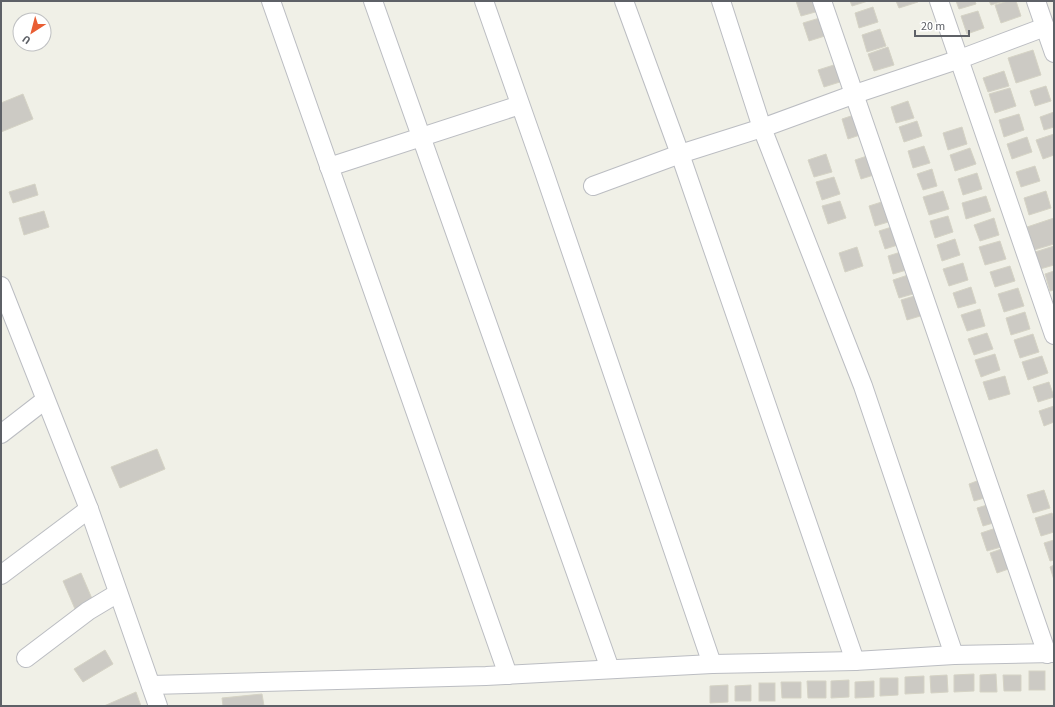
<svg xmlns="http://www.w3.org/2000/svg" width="1055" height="707" font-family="'Source Sans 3',sans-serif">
	<rect width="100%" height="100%" fill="#f0f0e7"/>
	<g fill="#cccac4" stroke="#d5d3c5">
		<polygon points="796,1 816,1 819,11 801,16"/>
		<polygon points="850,1 868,1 852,6"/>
		<polygon points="896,1 917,1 918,2 899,8"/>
		<polygon points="956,1 975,1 976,4 959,9"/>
		<polygon points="989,1 1004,1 991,5"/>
		<polygon points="1008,1 1016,1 1021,16 1001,23 995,5"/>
		<polygon points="873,7 878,22 859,28 855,13"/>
		<polygon points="978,11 984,28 967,34 961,16"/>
		<polygon points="823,17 828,35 809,41 803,23"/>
		<polygon points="880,29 886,46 867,52 862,35"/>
		<polygon points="888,47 894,65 874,71 868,54"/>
		<polygon points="1033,50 1041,75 1016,83 1008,58"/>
		<polygon points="837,64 843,81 824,87 818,70"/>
		<polygon points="1004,71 1009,86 988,92 983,78"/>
		<polygon points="1046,86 1051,101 1035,106 1030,91"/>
		<polygon points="1010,88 1016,106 995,113 989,94"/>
		<polygon points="23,94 33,119 1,132 1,103"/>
		<polygon points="908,101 914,118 896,123 891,107"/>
		<polygon points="1054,112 1054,127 1044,130 1040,117"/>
		<polygon points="860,113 866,133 848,139 842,119"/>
		<polygon points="1019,114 1024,130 1004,137 999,120"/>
		<polygon points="917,121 922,136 904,142 899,127"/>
		<polygon points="962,127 967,144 948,150 943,133"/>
		<polygon points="1054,134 1054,155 1043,159 1036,140"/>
		<polygon points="1027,137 1032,152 1012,159 1007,144"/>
		<polygon points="924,146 930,163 913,168 908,151"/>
		<polygon points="970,148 976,164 955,171 950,155"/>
		<polygon points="826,154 832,172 814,177 808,160"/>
		<polygon points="870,155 877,174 861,179 855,160"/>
		<polygon points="1035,166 1040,181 1021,187 1016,172"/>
		<polygon points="932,169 937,186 923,190 917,174"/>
		<polygon points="977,173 982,189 963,195 958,179"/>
		<polygon points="834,177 840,194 822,200 816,182"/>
		<polygon points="35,184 38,195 13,203 9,192"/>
		<polygon points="943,191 949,209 929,215 923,197"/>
		<polygon points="1046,191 1051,208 1029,215 1024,198"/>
		<polygon points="986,196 991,211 966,219 962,203"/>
		<polygon points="888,200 895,220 875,226 869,206"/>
		<polygon points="840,201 846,218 828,224 822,206"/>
		<polygon points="44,211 49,227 24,235 19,218"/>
		<polygon points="948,216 953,232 935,238 930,221"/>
		<polygon points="994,218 999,235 980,241 974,225"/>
		<polygon points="1054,218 1054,244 1034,250 1027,227"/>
		<polygon points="895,226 901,244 885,249 879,231"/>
		<polygon points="955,239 960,255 942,261 937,245"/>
		<polygon points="1000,241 1006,259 985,265 979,247"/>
		<polygon points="1054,246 1054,265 1040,269 1035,252"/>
		<polygon points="857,247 863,266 845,272 839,253"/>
		<polygon points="904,251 910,269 893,274 888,256"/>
		<polygon points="963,263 968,280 949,286 943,269"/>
		<polygon points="1010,266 1015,281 995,287 990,272"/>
		<polygon points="1054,271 1054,290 1050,291 1045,274"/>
		<polygon points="914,273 920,292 899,298 893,280"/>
		<polygon points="971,287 976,303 958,308 953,293"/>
		<polygon points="1018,288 1024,306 1004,312 998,294"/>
		<polygon points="921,294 927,314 907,320 901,300"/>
		<polygon points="980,309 985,326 967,331 961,315"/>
		<polygon points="1025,312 1030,329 1011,335 1006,318"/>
		<polygon points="987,333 993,349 974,355 968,339"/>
		<polygon points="1033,334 1039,352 1020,358 1014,340"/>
		<polygon points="995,354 1000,370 981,377 975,360"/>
		<polygon points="1042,356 1048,373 1028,380 1022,362"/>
		<polygon points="1005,376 1010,394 989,400 983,382"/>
		<polygon points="1049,382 1054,397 1038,402 1033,387"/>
		<polygon points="1054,406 1054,422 1044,426 1039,411"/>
		<polygon points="157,449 165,469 120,488 111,467"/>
		<polygon points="985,478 991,496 974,501 969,484"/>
		<polygon points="1044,490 1050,508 1033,513 1027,495"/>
		<polygon points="994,503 1000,521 983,526 977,508"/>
		<polygon points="1052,513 1054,520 1054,532 1041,536 1035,518"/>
		<polygon points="1002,526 1008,545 987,551 981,533"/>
		<polygon points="1054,540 1054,560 1050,561 1044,543"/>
		<polygon points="1010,546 1017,566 997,573 990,553"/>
		<polygon points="1054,565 1054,580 1050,567"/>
		<polygon points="81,573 93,601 75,609 63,581"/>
		<polygon points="105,650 113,664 83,682 74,669"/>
		<rect x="1029" y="671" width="16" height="19"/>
		<polygon points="974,674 974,691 954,692 954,675"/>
		<polygon points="996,674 997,692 980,692 980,675"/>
		<polygon points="947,675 948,692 931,693 930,676"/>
		<polygon points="1003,675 1021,675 1021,691 1004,691"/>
		<polygon points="924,676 924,693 905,694 905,677"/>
		<polygon points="880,678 898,678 898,695 880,696"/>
		<polygon points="849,680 849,697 831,698 831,681"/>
		<polygon points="807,681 826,681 826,698 808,698"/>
		<polygon points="874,681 874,697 855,698 855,682"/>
		<polygon points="781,682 801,682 801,698 782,698"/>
		<rect x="759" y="683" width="16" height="18"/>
		<polygon points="728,685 728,702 710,703 710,686"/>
		<polygon points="751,685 751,701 735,701 735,686"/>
		<polygon points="136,692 141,706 104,706"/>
		<polygon points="262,694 264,706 223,706 222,698"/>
	</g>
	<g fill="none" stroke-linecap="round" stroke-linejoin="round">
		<defs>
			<g id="minor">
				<polyline points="271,1 508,675"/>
				<polyline points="373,1 610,669"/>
				<polyline points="484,1 544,172 712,664"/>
				<polyline points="624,1 680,154 855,661"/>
				<polyline points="721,1 762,128 863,386 954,655"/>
				<polyline points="822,1 1047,654"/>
				<polyline points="939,1 1054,335"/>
				<polyline points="1036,1 1054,53"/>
				<polyline points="329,167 520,105"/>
				<polyline points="593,186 680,154 762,128 855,94 960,59 1045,27"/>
				<polyline points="1,286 89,509 158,706"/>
				<polyline points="1,434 45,400"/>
				<polyline points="1,575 89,509"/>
				<polyline points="26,658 88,611 118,593"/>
				<polyline points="151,685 486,676 712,664 855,661 954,655 1054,653"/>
			</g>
		</defs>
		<use href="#minor" stroke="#bbbdc2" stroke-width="20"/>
		<use href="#minor" stroke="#fff" stroke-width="18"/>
	</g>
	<rect width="1055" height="707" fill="none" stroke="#5e6167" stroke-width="4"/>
	<g transform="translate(32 32) rotate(216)"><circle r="19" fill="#ffffff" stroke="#bfc0c2"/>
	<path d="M0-3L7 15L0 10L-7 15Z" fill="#e95e34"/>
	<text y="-6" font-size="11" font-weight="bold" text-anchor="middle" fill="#5e6167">U</text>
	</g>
	<path d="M915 30v6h54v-6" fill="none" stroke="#5e6167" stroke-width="2"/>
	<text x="921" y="30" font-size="12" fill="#5e6167" stroke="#ffffff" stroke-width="3" paint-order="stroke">20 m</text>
</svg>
